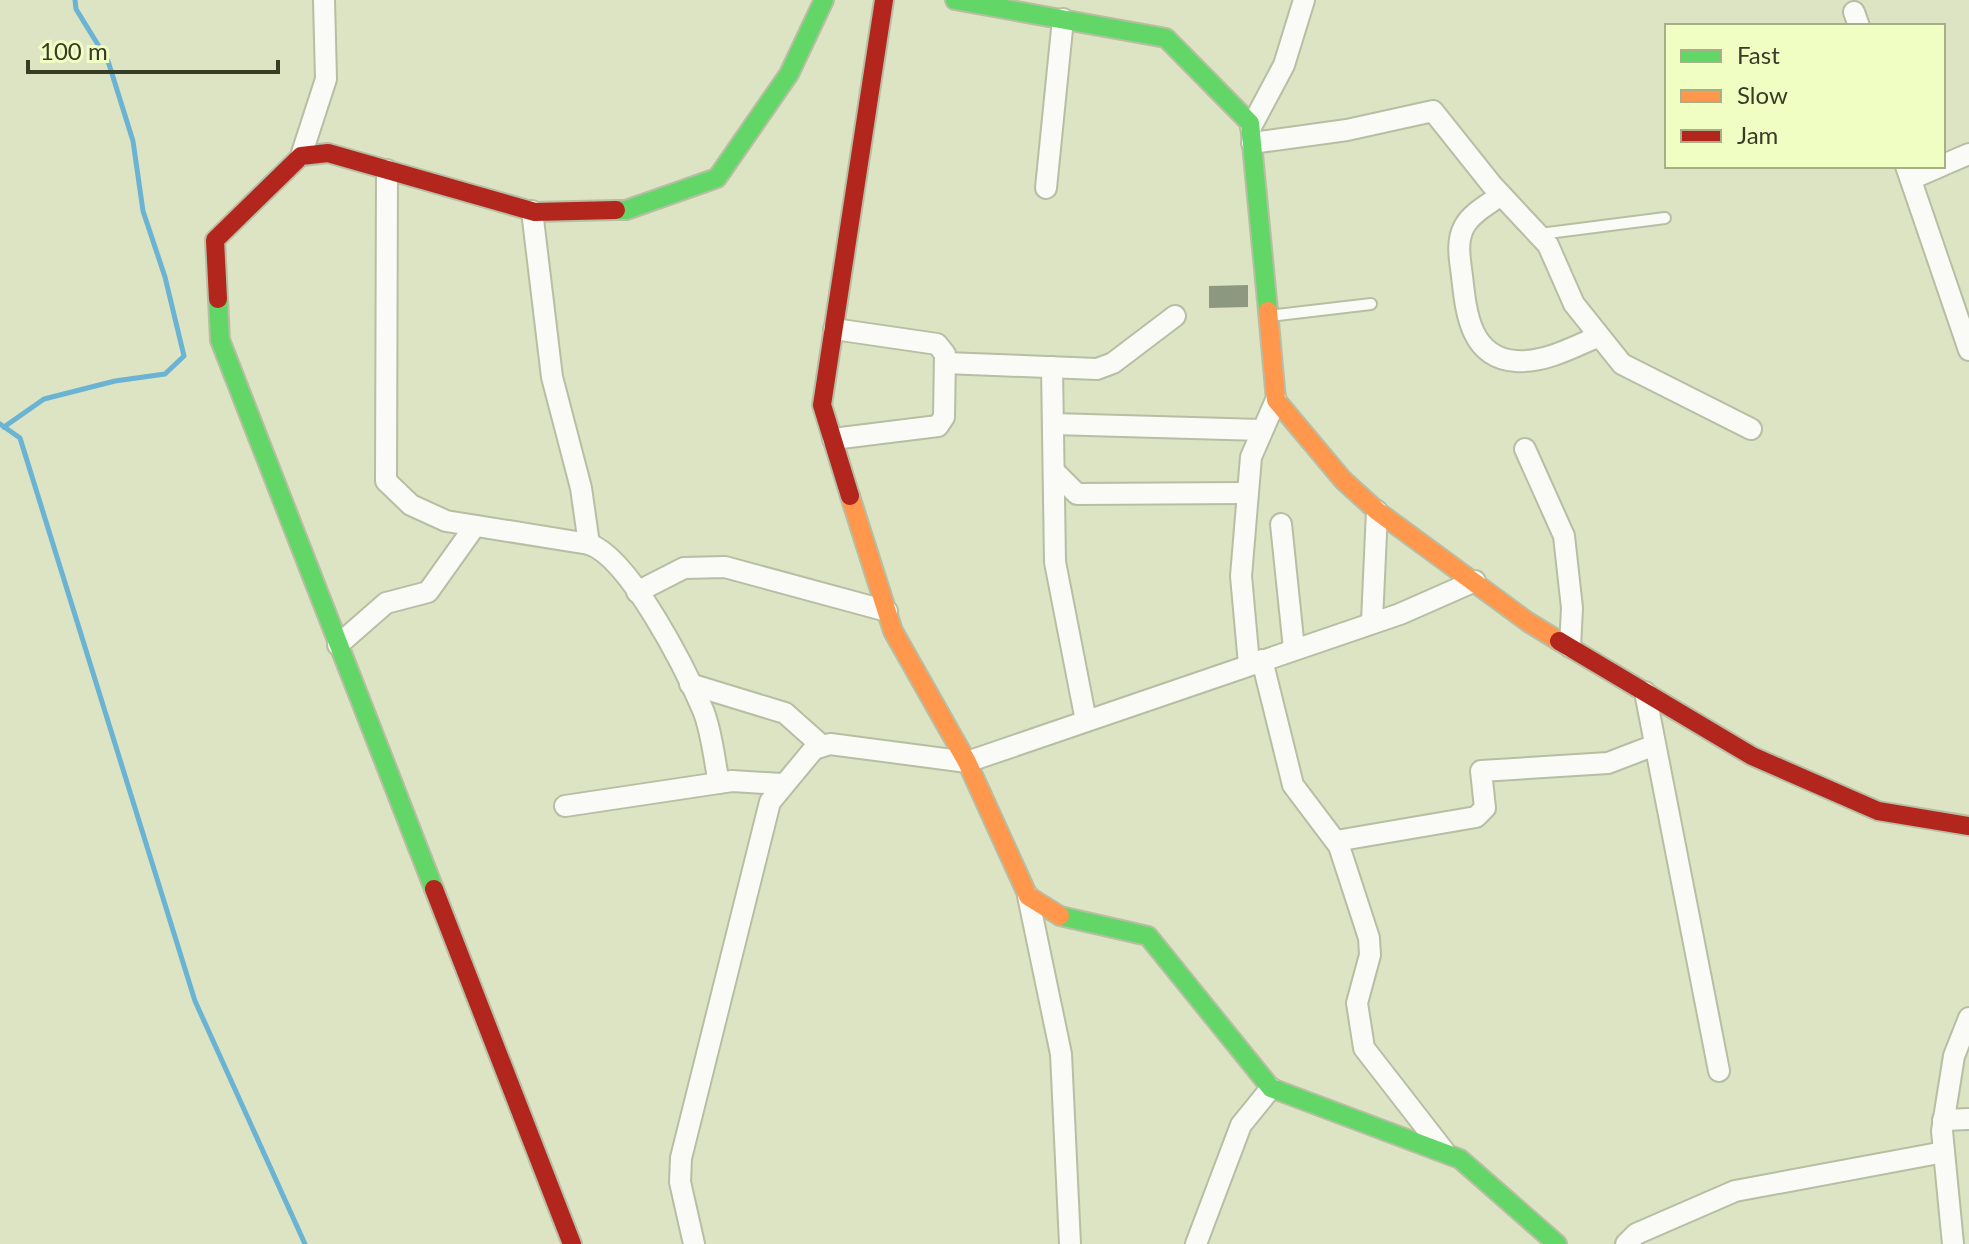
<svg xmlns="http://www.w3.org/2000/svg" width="1969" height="1244" font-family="Lato,sans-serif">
	<rect width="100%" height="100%" fill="#dce4c4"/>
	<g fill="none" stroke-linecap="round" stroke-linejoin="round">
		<g stroke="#6bb3d3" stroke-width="5">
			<polyline points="0,424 20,438 195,1001 305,1244"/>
			<polyline points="4,427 44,399 115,381 165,374 184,356 165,277 143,211 133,141 108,61 76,9 75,0"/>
		</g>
	</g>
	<polygon fill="#8d9881" points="1248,285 1248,307 1209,308 1209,286"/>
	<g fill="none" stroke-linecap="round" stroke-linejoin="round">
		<defs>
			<g id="lane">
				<polyline points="1540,234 1665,218"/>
				<polyline points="1269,316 1371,304"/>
			</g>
			<g id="street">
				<polyline points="1854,12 1859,26"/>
				<polyline points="1251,127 1284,65 1304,0"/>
				<polyline points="1252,143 1347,130 1433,111 1492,185 1548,245 1574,304 1622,364 1751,429"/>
				<polyline points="301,156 326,79 324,0"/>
				<polyline points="1943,165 1969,154"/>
				<polyline points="1906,166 1969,350"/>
				<path d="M387,170l-1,311 25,24 35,16 143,23c41,14 97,126 114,166 9,22 11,49 16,73"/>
				<polyline points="1911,179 1941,166"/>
				<polyline points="1046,188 1063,19"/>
				<path d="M1501,195c-12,9 -30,18 -37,32 -8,15 -4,33 -2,49 4,36 8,82 54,85 28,2 58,-14 83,-25"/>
				<polyline points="532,211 552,377 581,488 589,544"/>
				<polyline points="945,363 1097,369 1113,363 1175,316"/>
				<polyline points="1052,367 1055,562 1086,721"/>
				<polyline points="1053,424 1261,430"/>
				<polyline points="833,439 938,426 944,417 945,354 937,344 834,329"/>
				<polyline points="1525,449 1564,536 1572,608 1570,647"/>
				<polyline points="1054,471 1077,494 1248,493"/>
				<polyline points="1281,524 1294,649"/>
				<polyline points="637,592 684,568 725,567 887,611"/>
				<polyline points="1372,621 1377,511"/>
				<polyline points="338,645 386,603 428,592 475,526"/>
				<polyline points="1262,660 1293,785 1339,846 1369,938 1370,955 1357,1003 1364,1048 1444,1151"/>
				<polyline points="1249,664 1241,576 1251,457 1276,400"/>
				<polyline points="690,684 785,713 821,745"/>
				<polyline points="1645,692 1719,1071"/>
				<polyline points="565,806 732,781 782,784"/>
				<polyline points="1336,841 1476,817 1485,808 1481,771 1608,763 1655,745"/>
				<polyline points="1028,896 1061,1054 1070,1244"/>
				<polyline points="1943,1120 1969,1119"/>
				<polyline points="694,1244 680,1182 681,1158 770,802 814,749 830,744 967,762 1400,614 1475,581"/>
				<polyline points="1196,1244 1241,1125 1271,1088"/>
				<polyline points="1626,1244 1636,1234 1735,1191 1944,1152"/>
				<polyline points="1953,1244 1942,1131 1954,1056 1969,1018"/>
			</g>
			<g id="fast">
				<polyline points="955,0 1166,38 1250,123 1268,311"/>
				<polyline points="616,210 626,210 717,178 789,74 824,0"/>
				<polyline points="218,299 220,340 434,889"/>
				<polyline points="1060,916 1148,936 1271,1088 1460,1159 1557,1244"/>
			</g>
			<g id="slow">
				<polyline points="1268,311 1276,400 1343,480 1377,511 1528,622 1559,641"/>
				<polyline points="850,496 893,631 967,762 1028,896 1060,916"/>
			</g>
			<g id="jam">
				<polyline points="218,299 215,240 301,156 328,153 535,212 616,210"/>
				<polyline points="850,496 822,405 884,0"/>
				<polyline points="1559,641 1752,756 1878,811 1969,826"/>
				<polyline points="434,889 572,1244"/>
			</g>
		</defs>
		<use href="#lane" stroke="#b7bea4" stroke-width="14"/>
		<use href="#street" stroke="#b7bea4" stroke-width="24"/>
		<use href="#fast" stroke="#b7bea4" stroke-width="22"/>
		<use href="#slow" stroke="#b7bea4" stroke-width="22"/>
		<use href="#jam" stroke="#b7bea4" stroke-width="22"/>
		<use href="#lane" stroke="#fafbf6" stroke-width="10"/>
		<use href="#street" stroke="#fafbf6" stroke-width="20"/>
		<use href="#fast" stroke="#63d668" stroke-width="18"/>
		<use href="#slow" stroke="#ff974d" stroke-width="18"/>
		<use href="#jam" stroke="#b3261e" stroke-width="18"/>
	</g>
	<rect x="1665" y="24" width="280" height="144" fill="#f0fec4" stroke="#a6b084" stroke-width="2"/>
	<rect x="1681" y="50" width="40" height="12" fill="#63d668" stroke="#a6b084" stroke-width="2"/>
	<text x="1737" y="64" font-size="24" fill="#373c25">Fast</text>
	<rect x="1681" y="90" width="40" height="12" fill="#ff974d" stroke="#a6b084" stroke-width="2"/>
	<text x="1737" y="104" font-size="24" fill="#373c25">Slow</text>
	<rect x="1681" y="130" width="40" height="12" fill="#b3261e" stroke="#a6b084" stroke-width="2"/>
	<text x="1737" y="144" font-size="24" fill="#373c25">Jam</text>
	<path d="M28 60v12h250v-12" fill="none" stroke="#373c25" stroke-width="4"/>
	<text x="40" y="60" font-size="24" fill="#373c25" stroke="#f0fec4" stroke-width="6" paint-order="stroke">100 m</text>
</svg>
